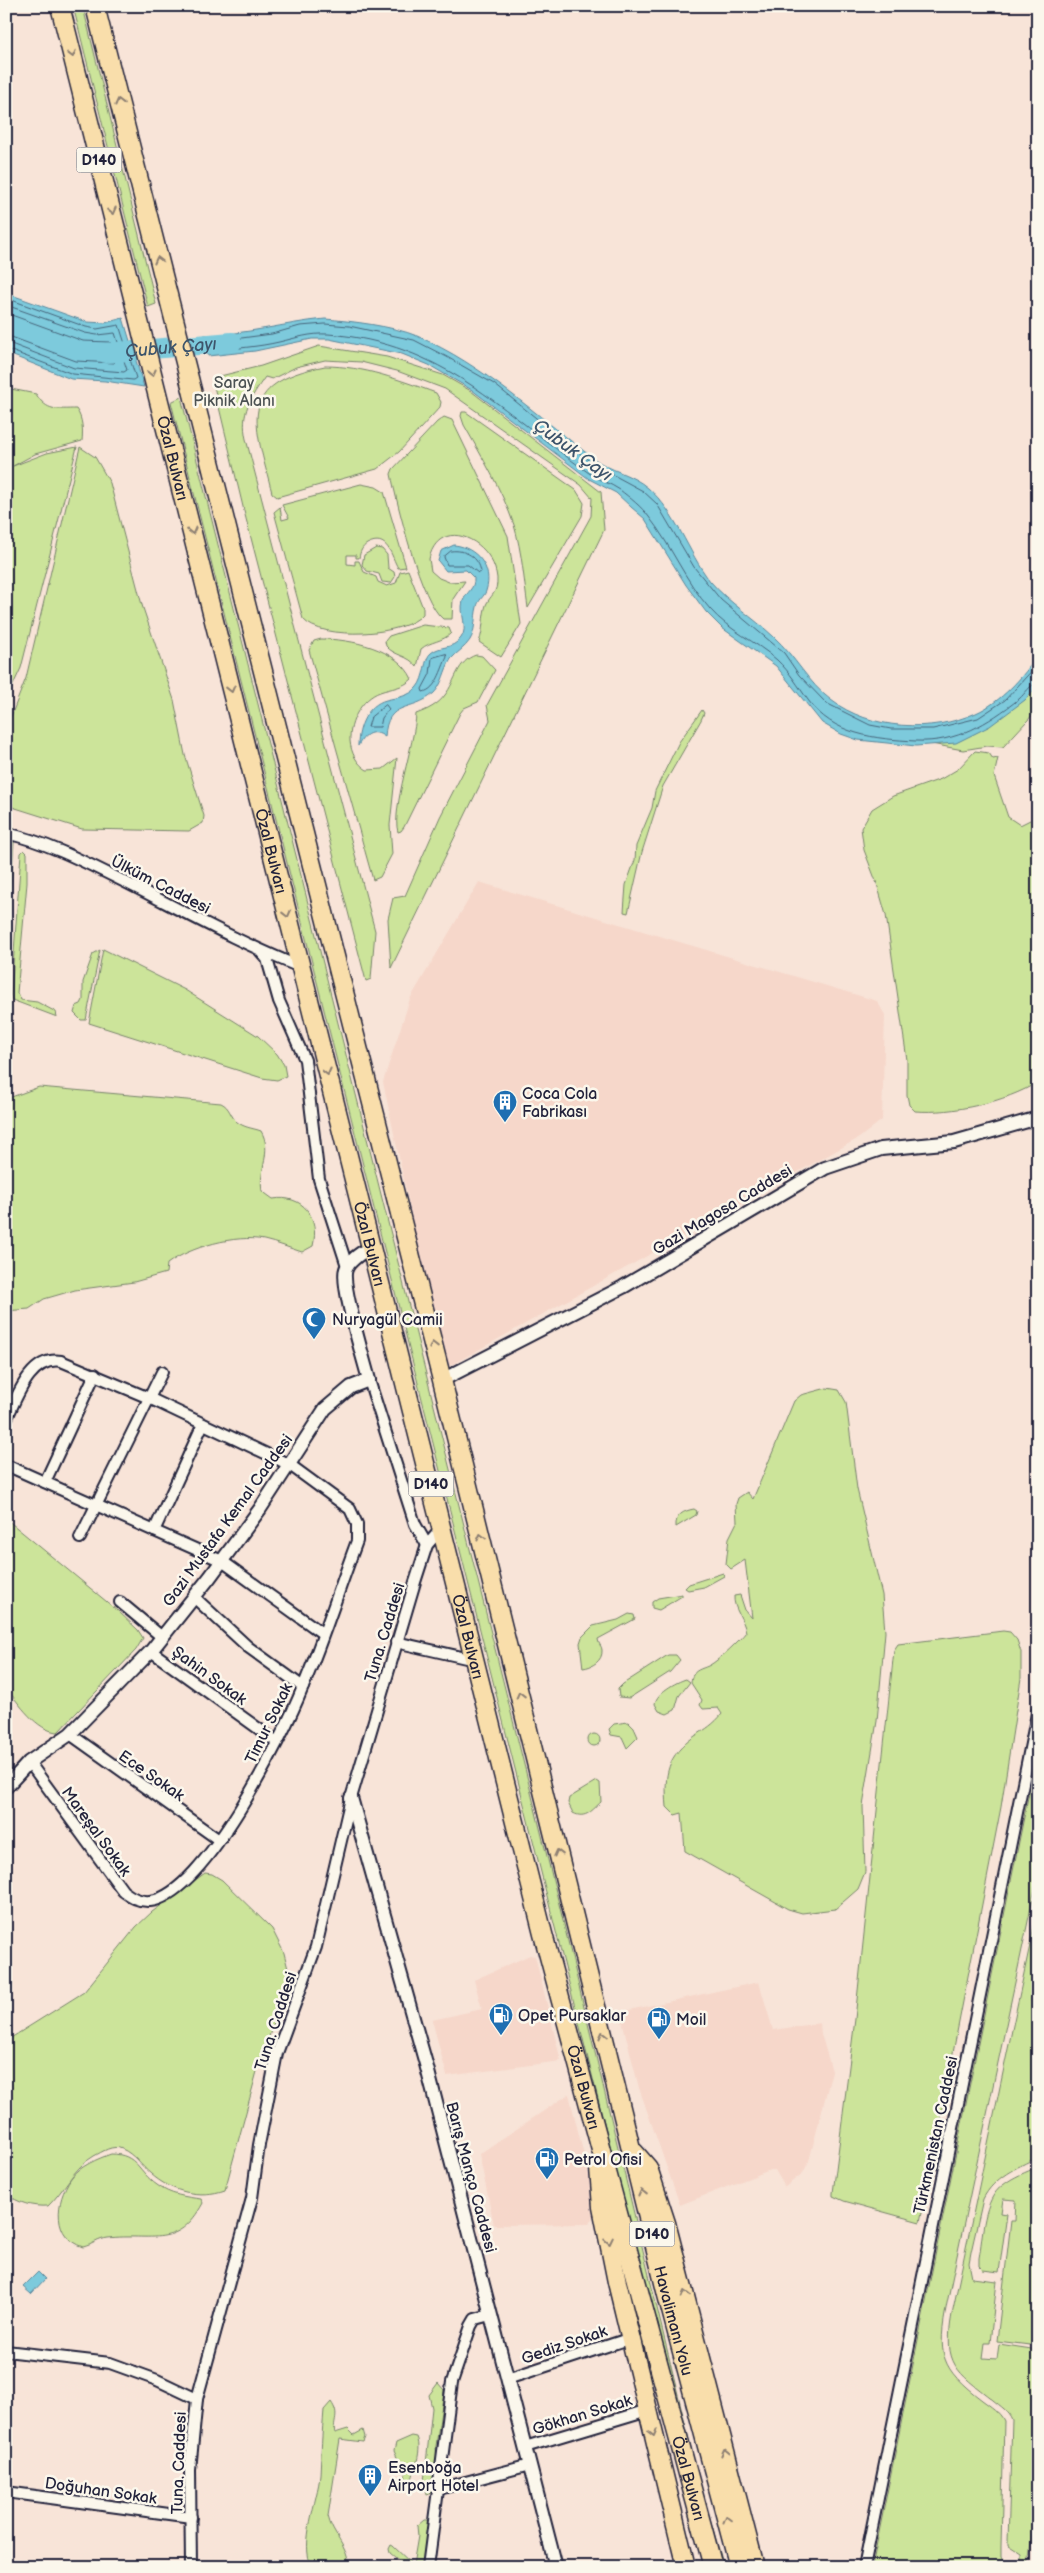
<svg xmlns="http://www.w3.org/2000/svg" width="1044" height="2573" font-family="'Balsamiq Sans',sans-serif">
	<rect width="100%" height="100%" fill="#f8e4d8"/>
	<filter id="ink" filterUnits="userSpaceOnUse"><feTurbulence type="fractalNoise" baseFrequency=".02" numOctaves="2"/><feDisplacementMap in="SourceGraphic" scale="10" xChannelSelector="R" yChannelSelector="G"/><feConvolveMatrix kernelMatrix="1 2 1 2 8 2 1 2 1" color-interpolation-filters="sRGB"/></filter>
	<g filter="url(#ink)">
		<g fill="#f6d7ca">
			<polygon points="479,882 877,1001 885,1015 882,1120 859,1138 444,1369 383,1082 410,999"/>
			<polygon points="530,1955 535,1956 561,2061 447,2076 432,2020 482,2009 474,1980"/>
			<polygon points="759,1982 773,2030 820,2023 821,2034 832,2071 809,2161 803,2173 785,2187 775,2170 770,2170 680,2205 639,2088 620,2012"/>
			<polygon points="569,2094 597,2209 589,2224 494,2225 479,2154"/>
		</g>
		<g fill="#cce49a" stroke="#77836a">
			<polygon points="73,6 83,7 156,304 148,307"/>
			<path d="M319,346l68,11 56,18 28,16 130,101 3,38 -213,438 -3,-49 5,-21 12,-2 35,-79 48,-93 2,-4 -3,-15 104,-189 1,-18 -11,-13 -136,-96 -48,-18 -36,-9 -36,-2 -29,7 -24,12 -7,-2c-14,20 -25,36 -19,62l129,492 -4,48 -5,2 -122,-470 -32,-133 49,-12z"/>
			<path d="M325,366c39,0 75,14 111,27l5,9 -1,5 -41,45 -22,17 -100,28 -5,-4c-17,-70 -38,-109 53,-127z"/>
			<path d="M6,388l30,6c11,18 21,15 40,15 7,9 7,22 6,32l-47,13 -22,12 34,-13 30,-6 -56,221 -15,32z"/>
			<polygon points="181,397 558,1900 698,2477 724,2567 717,2567 694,2480 171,402"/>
			<path d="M462,412h4l110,78 8,13 -2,13 -54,92c-4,-27 -6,-56 -14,-83 -12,-35 -32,-68 -50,-100l-3,-9z"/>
			<path d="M444,417l8,3 56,116 13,88 -20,33 -22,-15c5,-12 3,-25 7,-37 4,-10 12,-11 11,-27 -4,-39 -58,-63 -68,-19l2,12 8,7 10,4 16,-1 -12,18 -1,20h-9c-22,-17 -46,-115 -52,-145l2,-5 44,-47z"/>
			<polygon points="80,447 95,457 110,483 142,605 174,700 185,755 204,816 203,823 189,831 82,829 6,805 6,729 26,678"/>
			<path d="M361,484l15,3 8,5 22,75 -8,1c-7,-12 -10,-35 -31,-24 -5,3 -7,8 -8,14h-3v-3h-9v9l8,1v-4h4l5,11 12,5 2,5 9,4 9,-3 4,-11 8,-2 15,38v6c-17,22 -102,27 -120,5l-29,-107 6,-5 2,13 7,-2 -7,-13z"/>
			<polygon points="376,548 382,549 387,555 388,568 394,572 395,577 391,583 382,582 379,574 367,571 362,565 364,555"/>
			<path d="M423,625l26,3 2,5c-8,9 -21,8 -30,16l-4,18c-8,-12 -23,-11 -31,-21l-1,-5 4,-5z"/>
			<path d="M321,639c29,0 77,9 91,40 -9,9 -21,9 -32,13 -19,7 -31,30 -30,49 1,12 7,23 17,29l16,-1 14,-11 -7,67 2,29 -12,23 -7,3 -64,-230 5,-9z"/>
			<path d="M476,655l6,1 13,14 -17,32 -14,6 -4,5 -56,114 -3,4 -3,1c-7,-23 17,-89 18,-118 11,-4 22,-9 29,-19 11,-14 12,-34 31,-40z"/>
			<polygon points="1038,678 1038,709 1003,747 987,746 963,750 926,743"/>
			<polygon points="702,710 704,713 701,720 663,786 642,852 628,913 624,912 626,885 635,860 636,846 652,808 655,791 679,742"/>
			<path d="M975,751l14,2 4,6 5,-1 -4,18 14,41 12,8 10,-5 8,1v261c-32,20 -86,32 -123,29l-6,-6 -2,-10v-35l-21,-145 -9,-31 -13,-34 -3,-22 11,-19 21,-13 48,-17 17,-10z"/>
			<polygon points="12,842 14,842 6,956 6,893"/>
			<polygon points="24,850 27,853 27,883 17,993 21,1000 37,1002 56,1012 57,1017 12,1000 11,995 21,853"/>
			<polygon points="103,949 185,990 258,1036 277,1054 284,1065 286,1076 277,1080 262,1078 89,1023"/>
			<polygon points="100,950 86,1020 81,1020 74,1013 76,1006 81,1004 83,1000 83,982 93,954"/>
			<path d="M39,1087l182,16c9,4 9,13 16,19 8,6 16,6 24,9 12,20 -3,39 1,60l11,8c30,-5 47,18 40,47l-11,6c-13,-4 -25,-9 -38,-12 -28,-6 -74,7 -97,24l-1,9 -32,9 -59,8 -31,9 -15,10 -23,2v-212z"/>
			<path d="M827,1388l12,2 7,12 11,87 25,106 3,37 -8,89 -14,85 2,66 -7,17 -23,20 -33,4 -14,-4 -103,-58 -3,-38 -7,2 -8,-8c-3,-34 0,-51 28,-71 11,-7 19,-12 27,-22l-4,-6 -15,1 -3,-4 2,-5 -11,-17c0,-2 1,-7 2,-8 3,-6 12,-7 17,-10 9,-5 30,-25 36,-33 -2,-13 -13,-23 -12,-36l6,-1 5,15 7,8 -7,-58 -14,9 -5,-5 3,-26 8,-16 -1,-18 2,-6 9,-6 6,7 41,-98 7,-6z"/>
			<path d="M694,1509l3,2 -1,4 -20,12c-1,-12 7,-16 18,-18z"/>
			<path d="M6,1519l112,92 20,19 5,8 -7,12 -78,82c-22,-1 -39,-29 -52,-44z"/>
			<polygon points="723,1573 724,1576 704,1587 688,1590 685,1588 689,1584"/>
			<polygon points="682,1594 682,1596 659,1610 652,1608 652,1602 658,1598"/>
			<path d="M629,1614l5,1 1,4 -37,20c0,5 4,7 4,11 1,11 -10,17 -19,18l-3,-25 2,-6 11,-11 25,-6z"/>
			<polygon points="1003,1631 1010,1632 1017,1640 1021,1652 1021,1678 1016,1710 1001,1807 920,2222 844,2201 833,2196 833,2193 855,2019 894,1650 898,1644"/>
			<polygon points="668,1655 676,1655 680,1660 670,1672 634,1695 629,1698 619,1697 618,1689 623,1684"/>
			<path d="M686,1679l4,3 -11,14 -4,14 -8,4 -8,-3 -4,-7c1,-11 21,-22 31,-25z"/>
			<polygon points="628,1722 634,1728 638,1737 627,1748 622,1737 611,1735 609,1729 614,1724"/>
			<circle cx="594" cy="1740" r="6"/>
			<path d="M1038,1748v126l-91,429c-10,52 -7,65 35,97 8,6 18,12 22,21l-3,125v11l5,10h-134z"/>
			<path d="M597,1781l3,2 1,19c-8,7 -15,18 -28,11l-5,-10 1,-5z"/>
			<path d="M205,1873l7,1 10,6 50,49 12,24 5,20 -4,19 -26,72 -34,126c-25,9 -54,2 -74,-16 -10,-8 -17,-20 -29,-25 -9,-5 -20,3 -28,7 -21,12 -29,34 -46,50 -16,1 -29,-3 -42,-12v-153l78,-49 52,-65 16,-15z"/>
			<path d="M1038,1907v48l-7,46 7,6v150c-22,11 -44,20 -55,42l-12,53 -2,11 3,15 25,3 -7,62h-5l-2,15 14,1 2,-15 39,6v133l-10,84h-11l5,-4v-9l-14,-9v-3l4,-122c-3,-9 -12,-14 -19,-20 -37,-29 -50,-35 -41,-86z"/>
			<path d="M111,2154c27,0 27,18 46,31 13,10 29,12 44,14l2,4c-25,47 -52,30 -95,35 -10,1 -16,7 -25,9 -31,-10 -28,-45 -12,-69 9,-12 26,-19 40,-24z"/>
			<path d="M1038,2167v179l-41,-5 14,-120h4l1,-21 -13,-1 -2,14 6,1 -8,58 -16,-2 -4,-4v-8c4,-22 4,-59 24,-73 10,-8 23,-13 35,-18z"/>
			<polygon points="438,2383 444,2390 436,2446 437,2467 431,2492 426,2494 424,2482 432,2408 429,2395"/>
			<path d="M331,2402c10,14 1,20 4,31l13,-4 6,6 9,-5 2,7 -2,5 -23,-3 -12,77c4,19 20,30 21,51h-37c-13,-23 6,-68 8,-92 1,-22 2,-43 4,-65z"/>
			<path d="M412,2436l5,1c7,16 -7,40 -8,58l-4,-21 -11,-23 2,-8z"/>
			<polygon points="424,2520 427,2520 429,2524 422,2567 407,2567 390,2553 389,2549 391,2545 393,2546 413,2565 418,2536 417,2526"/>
		</g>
		<g fill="#7dcadc" stroke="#59879c">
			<polygon points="6,293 87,322 105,323 123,318 144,387 105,381 71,379 6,353"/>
			<path d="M325,319c26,2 68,7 92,17 67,29 119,79 176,122 17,13 39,16 55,30 29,25 39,63 62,93 19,22 43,36 64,56 21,19 34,46 57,63 39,30 101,33 145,13 25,-11 47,-36 62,-58v31l-13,14 -35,26 -34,17 -40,3 -58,-6 -17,-6 -19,-11 -46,-57 -54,-38 -16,-16 -20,-27 -41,-66 -14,-12 -15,-14 -27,-14 -117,-89 -43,-25 -27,-11 -73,-15h-17l-57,12 -47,5 -4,-21c42,0 80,-12 121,-16z"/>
			<path d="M454,545c22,2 40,23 32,46 -2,6 -8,9 -9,16 -3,11 -1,23 -7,33 -5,8 -13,12 -19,19 -7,11 -8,25 -17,34 -22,20 -47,6 -49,44 -12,-9 -21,-3 -27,9 0,-19 9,-41 28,-46 12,-3 23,-3 31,-13 8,-9 7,-29 14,-34 9,-8 21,-3 30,-15 8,-11 -2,-24 2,-37 3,-9 12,-12 11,-23l-8,-8 -20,1 -8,-10 3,-10z"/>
			<polygon points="38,2272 45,2279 31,2294 23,2287"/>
		</g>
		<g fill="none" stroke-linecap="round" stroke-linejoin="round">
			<g stroke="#46657b" stroke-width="1">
				<polyline points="6,298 86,327 97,329 119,325 136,378 133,380 73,374 6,349"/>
				<polyline points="6,305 85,333 97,335 115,333 127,370 124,372 74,368 6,342"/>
				<polyline points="6,313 83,341 110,342 116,361 114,363 76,361 6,335"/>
				<path d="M451,551c14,-2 28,6 30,21l-3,1 -10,-8h-21l-3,-8z"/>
				<path d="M446,654l1,3c-6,12 -10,32 -24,35l-1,-3 8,-15 2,-16z"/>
				<path d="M1038,664l-33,36 -27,18 -45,11h-42l-21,-4 -44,-22 -27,-28 -15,-22 -63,-53 -27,-33 -37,-63 -14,-13 -50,-27 -99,-80 -47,-27 -33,-17 -65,-14 -24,-2 -25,2 -28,8 -61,8 3,9c22,-3 44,-4 65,-9 17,-4 31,-9 49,-8 116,9 173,77 261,139 9,7 21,10 31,17 9,7 22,17 29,27 22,28 36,64 61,92 19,22 46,32 67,51 13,12 21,26 31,40 25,35 67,39 108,41 41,2 72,-18 103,-42 7,-6 10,-14 19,-16"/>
				<polygon points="386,705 389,709 382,718 380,727 368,727 371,717"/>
			</g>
			<path stroke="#7dcadc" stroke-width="20" id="s1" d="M106,353l126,-11"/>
			<defs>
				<g id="minor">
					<path d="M6,833c40,9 77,28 113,46 60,30 119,63 181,88"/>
					<polyline points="260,951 267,959 279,1001 305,1060 319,1179 347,1266"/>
					<polyline points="369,1380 415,1524 427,1545"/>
					<path d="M6,1420c11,-23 24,-64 55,-59l88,37 141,67 60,44 7,15v17c-18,48 -34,99 -54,146 -19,48 -99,208 -153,214 -11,1 -19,-4 -27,-10l-94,-129"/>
					<polyline points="6,1465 222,1561 322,1633"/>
					<polyline points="45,1482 95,1374"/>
					<polyline points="154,1531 203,1424"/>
					<polyline points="80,1538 162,1372"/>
					<polyline points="194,1597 248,1647 303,1687"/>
					<polyline points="120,1602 162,1637"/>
					<polyline points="396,1642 475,1660"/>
					<polyline points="151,1651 277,1742"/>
					<polyline points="70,1734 219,1840"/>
					<polyline points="6,2351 110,2363 157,2380 197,2399"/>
					<polyline points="507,2379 631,2338"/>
					<polyline points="525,2447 648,2410"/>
					<polyline points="439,2489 530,2465"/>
					<polyline points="6,2492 191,2517"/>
					<polyline points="191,2567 190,2470 197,2399 252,2198 259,2145 277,2053 316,1947 351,1798 415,1582 427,1545 442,1528"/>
					<polyline points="428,2567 452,2382 471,2326 475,2319 490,2315"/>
					<polyline points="864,2567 1038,1709"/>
				</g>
				<g id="tertiary">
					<polyline points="442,1380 623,1287 825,1168 881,1149 954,1142 1038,1118"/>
					<path d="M6,1787l23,-25 41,-28 81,-83 59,-74 50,-68 65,-100 26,-22 18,-7c-5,-20 -29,-97 -23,-111 4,-10 17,-17 26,-23"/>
					<polyline points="351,1798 426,2064 556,2567"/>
				</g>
				<g id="trunk">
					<path id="s2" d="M60,6l483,1928 170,633"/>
					<path id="s3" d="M95,6l347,1374 225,915 72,272"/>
					<polyline points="634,2152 648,2168 666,2223 755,2567"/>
					<polyline points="599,2168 602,2207 617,2282 686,2567"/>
				</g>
			</defs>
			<use href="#minor" stroke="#22223b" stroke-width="14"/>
			<use href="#tertiary" stroke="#22223b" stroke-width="16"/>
			<use href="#trunk" stroke="#22223b" stroke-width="21"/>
			<use href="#minor" stroke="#fbf7ec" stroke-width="10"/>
			<use href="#tertiary" stroke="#fbf7ec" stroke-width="12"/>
			<use href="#trunk" stroke="#f9deab" stroke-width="18"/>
		</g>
		<defs><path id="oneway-chevron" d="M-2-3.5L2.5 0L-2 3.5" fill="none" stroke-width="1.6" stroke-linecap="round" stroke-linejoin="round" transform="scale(1.25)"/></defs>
		<g stroke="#8e8073">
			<use href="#oneway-chevron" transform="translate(72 54) rotate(76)"/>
			<use href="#oneway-chevron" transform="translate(119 102) rotate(-104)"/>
			<use href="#oneway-chevron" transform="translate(112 211) rotate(76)"/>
			<use href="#oneway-chevron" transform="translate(158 260) rotate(-104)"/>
			<use href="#oneway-chevron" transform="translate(152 373) rotate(76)"/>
			<use href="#oneway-chevron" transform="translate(192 531) rotate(76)"/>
			<use href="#oneway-chevron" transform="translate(231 689) rotate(76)"/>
			<use href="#oneway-chevron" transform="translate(287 914) rotate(76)"/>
			<use href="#oneway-chevron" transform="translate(327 1072) rotate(76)"/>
			<use href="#oneway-chevron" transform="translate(433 1345) rotate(-104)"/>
			<use href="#oneway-chevron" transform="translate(481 1537) rotate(-104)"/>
			<use href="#oneway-chevron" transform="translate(520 1695) rotate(-104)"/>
			<use href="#oneway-chevron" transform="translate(558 1853) rotate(-104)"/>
			<use href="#oneway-chevron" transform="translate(603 2035) rotate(-104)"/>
			<use href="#oneway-chevron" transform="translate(642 2193) rotate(-104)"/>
			<use href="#oneway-chevron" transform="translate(609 2241) rotate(78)"/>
			<use href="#oneway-chevron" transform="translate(685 2294) rotate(-105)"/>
			<use href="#oneway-chevron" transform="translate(653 2433) rotate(76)"/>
			<use href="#oneway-chevron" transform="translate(725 2452) rotate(-104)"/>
			<use href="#oneway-chevron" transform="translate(727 2519) rotate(-105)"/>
		</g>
	</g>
	<defs>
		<symbol id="building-pin" viewBox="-11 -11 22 30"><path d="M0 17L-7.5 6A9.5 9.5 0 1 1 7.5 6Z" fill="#1f6fb2" stroke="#fbf7ec"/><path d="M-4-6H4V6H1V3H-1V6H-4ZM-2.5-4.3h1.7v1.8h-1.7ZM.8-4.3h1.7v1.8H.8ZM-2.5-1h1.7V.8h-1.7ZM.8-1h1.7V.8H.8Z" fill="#fff"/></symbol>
		<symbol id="mosque-pin" viewBox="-11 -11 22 30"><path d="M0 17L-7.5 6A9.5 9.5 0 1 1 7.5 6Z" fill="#1f6fb2" stroke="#fbf7ec"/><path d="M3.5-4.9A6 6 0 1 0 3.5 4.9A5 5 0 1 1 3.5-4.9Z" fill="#fff"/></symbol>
		<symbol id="fuel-pin" viewBox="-11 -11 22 30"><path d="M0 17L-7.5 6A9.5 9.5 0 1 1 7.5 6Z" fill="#1f6fb2" stroke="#fbf7ec"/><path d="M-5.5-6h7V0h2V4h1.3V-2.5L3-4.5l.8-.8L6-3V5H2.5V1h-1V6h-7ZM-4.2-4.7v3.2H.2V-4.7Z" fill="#fff"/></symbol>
	</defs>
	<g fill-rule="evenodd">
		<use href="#building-pin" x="491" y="1088" width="28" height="38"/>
		<use href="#mosque-pin" x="300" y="1305" width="28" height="38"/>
		<use href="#fuel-pin" x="487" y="2001" width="28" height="38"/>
		<use href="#fuel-pin" x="645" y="2005" width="28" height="38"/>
		<use href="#fuel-pin" x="533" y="2145" width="28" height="38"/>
		<use href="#building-pin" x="356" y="2462" width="28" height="38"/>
	</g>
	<g text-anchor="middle" stroke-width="5" stroke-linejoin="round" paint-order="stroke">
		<g fill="#fbf7ec" stroke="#636270" stroke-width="1">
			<rect x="76.5" y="147.5" width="45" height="25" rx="4"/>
			<rect x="408.5" y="1471.5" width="45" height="25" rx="4"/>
			<rect x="629.5" y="2221.5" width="45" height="25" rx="4"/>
		</g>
		<g font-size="15" font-weight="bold" fill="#22223b">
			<text x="99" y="165">D140</text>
			<text x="431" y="1489">D140</text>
			<text x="652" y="2239">D140</text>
		</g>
		<g font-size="16" fill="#4c5253" stroke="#fbf7ec">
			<text x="234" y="388">Saray<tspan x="234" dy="18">Piknik Alanı</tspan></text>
		</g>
		<g font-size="16" fill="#22223b" stroke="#fbf7ec">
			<text dy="6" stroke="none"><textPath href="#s2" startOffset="466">Özal Bulvarı</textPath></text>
			<text dy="6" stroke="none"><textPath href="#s2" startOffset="871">Özal Bulvarı</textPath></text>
			<text transform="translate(161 884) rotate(27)" y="6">Ülküm Caddesi</text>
			<text transform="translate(722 1209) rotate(-31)" y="6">Gazi Magosa Caddesi</text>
			<text dy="6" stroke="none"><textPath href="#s2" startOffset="1276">Özal Bulvarı</textPath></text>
			<text transform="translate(227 1520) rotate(-54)" y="6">Gazi Mustafa Kemal Caddesi</text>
			<text transform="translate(384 1632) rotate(-73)" y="6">Tuna. Caddesi</text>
			<text dy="6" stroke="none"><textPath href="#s2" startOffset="1681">Özal Bulvarı</textPath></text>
			<text transform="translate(210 1675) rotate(36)" y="6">Şahin Sokak</text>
			<text transform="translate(268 1723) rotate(-64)" y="6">Timur Sokak</text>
			<text transform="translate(152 1775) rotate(35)" y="6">Ece Sokak</text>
			<text transform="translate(97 1831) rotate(54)" y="6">Mareşal Sokak</text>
			<text transform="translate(275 2021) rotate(-72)" y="6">Tuna. Caddesi</text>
			<text dy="6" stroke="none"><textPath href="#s2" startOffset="2146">Özal Bulvarı</textPath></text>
			<text transform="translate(935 2135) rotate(-78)" y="6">Türkmenistan Caddesi</text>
			<text transform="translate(472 2177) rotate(75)" y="6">Barış Manço Caddesi</text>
			<text dy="6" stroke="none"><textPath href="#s3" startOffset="2386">Havalimanı Yolu</textPath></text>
			<text transform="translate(564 2344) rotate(-19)" y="6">Gediz Sokak</text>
			<text transform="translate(582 2414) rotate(-17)" y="6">Gökhan Sokak</text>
			<text transform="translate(178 2463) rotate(-88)" y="6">Tuna. Caddesi</text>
			<text dy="6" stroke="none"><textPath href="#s2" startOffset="2551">Özal Bulvarı</textPath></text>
			<text transform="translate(101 2490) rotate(8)" y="6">Doğuhan Sokak</text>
		</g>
		<g font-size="16" fill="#22223b" stroke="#fbf7ec" text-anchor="start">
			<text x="522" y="1099">Coca Cola<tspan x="522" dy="18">Fabrikası</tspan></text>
			<text x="332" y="1325">Nuryagül Camii</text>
			<text x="518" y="2021">Opet Pursaklar</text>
			<text x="676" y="2025">Moil</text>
			<text x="564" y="2165">Petrol Ofisi</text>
			<text x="388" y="2473">Esenboğa<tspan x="388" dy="18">Airport Hotel</tspan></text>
		</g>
		<g font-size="18" font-style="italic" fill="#3d546b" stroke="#fbf7ec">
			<text dy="6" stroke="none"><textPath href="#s1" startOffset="65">Çubuk Çayı</textPath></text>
			<text transform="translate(573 450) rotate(36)" y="6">Çubuk Çayı</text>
		</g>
	</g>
	<rect width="1044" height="2573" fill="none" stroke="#fbf7ec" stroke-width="25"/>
	<rect x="12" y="12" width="1019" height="2548" fill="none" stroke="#22223b" stroke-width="2" filter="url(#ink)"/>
</svg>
